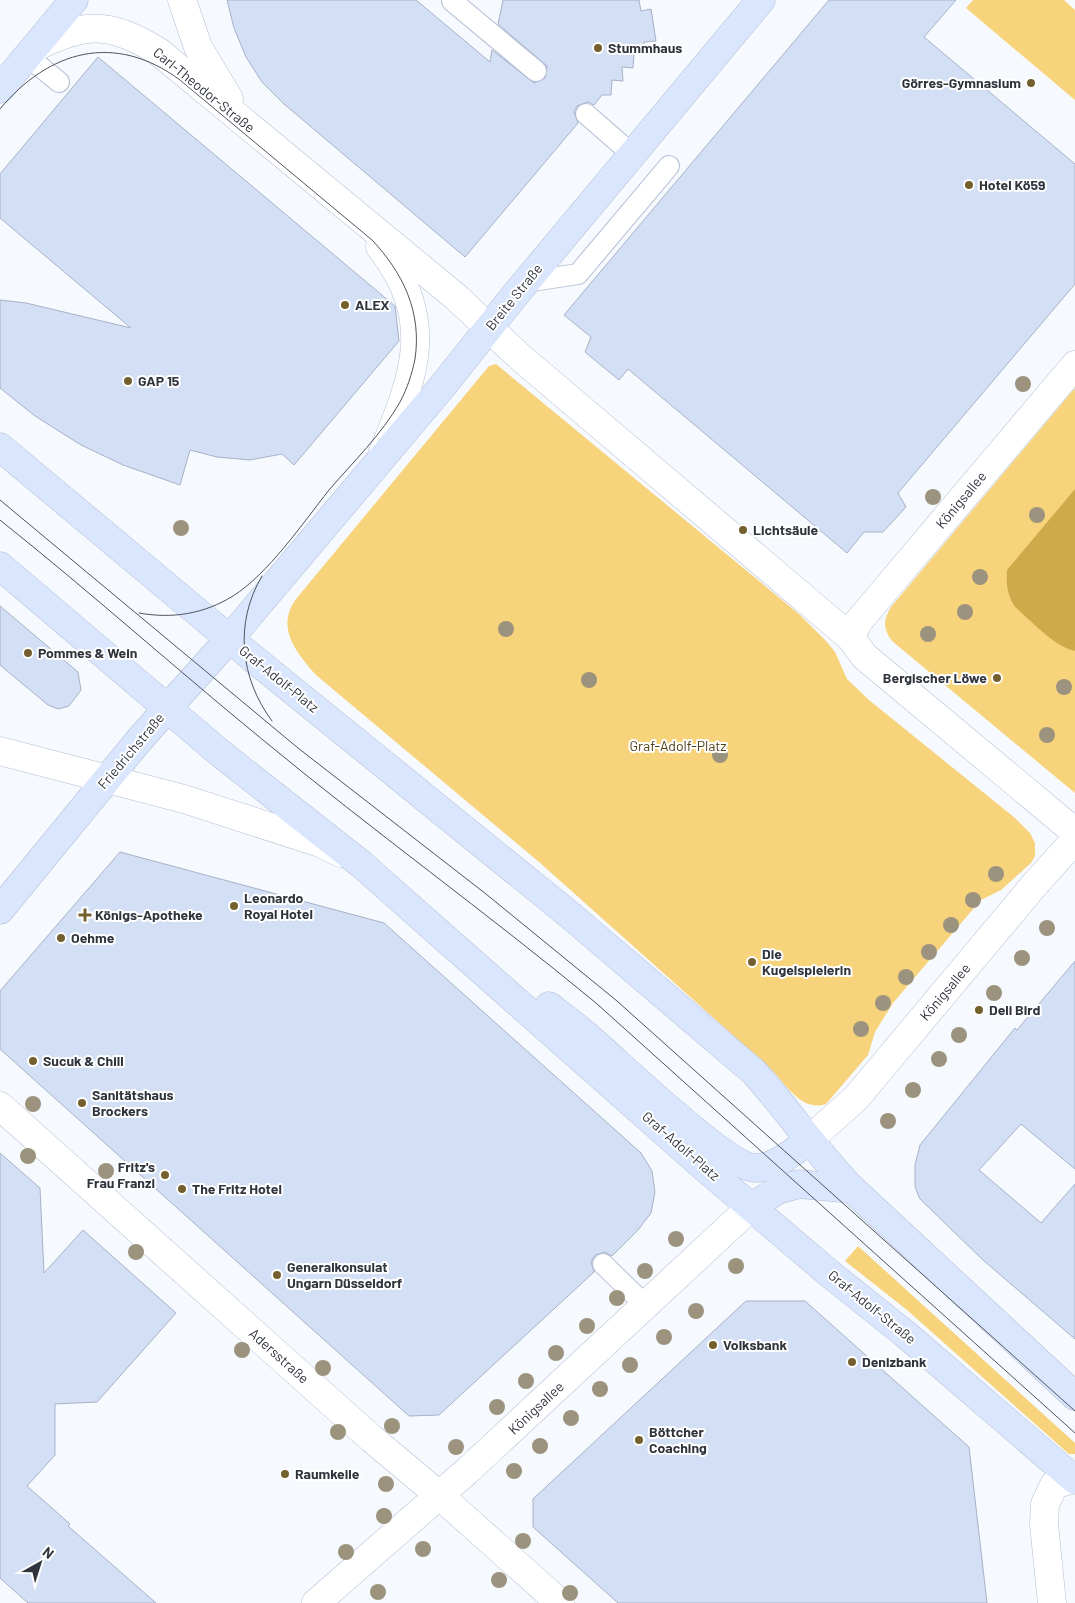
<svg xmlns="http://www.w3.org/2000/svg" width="1075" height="1603" font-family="Barlow,sans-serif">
	<rect width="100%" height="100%" fill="#f6f9fd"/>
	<g fill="#f7d37b">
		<polygon points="973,0 1064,0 1075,10 1075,100 966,8"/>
		<path d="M496,364l303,250 28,28 8,10 12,27 22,21 146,118 15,15 5,10v13l-4,7 -30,27 -20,10 -54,63 -34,40 -18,29 -7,23 -42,49c-24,8 -39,-18 -54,-34l-233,-208 -223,-187c-19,-22 -41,-47 -20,-76l193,-233z"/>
		<path d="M1075,388v405l-183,-152c-9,-12 -9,-21 -1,-34z"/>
		<polygon points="858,1246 1075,1443 1075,1454 1069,1454 907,1310 845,1261"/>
	</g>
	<path fill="#d0aa4a" d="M1075,489v162c-19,-3 -45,-31 -60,-44 -8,-12 -9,-23 -8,-37z"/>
	<g fill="#d3dff5" stroke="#a7b2c7">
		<polygon points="227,0 416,0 490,62 492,50 534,83 545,78 547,66 498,24 503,0 639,0 641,11 651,9 656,41 644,42 644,54 634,54 633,68 622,67 623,81 612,80 611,95 602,95 594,105 588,102 577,106 574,112 578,123 465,257 284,104 262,82 246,57 234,28"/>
		<polygon points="829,0 956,0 924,37 1075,164 1075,284 898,493 906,507 883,532 864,532 847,553 628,369 619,380 585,352 591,337 564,315"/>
		<polygon points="98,57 395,306 399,341 294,465 282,454 250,460 217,457 190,450 180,485 123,465 81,445 35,416 0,388 0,300 26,303 131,328 0,218 0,174"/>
		<polygon points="0,606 78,672 81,690 69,706 58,709 48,705 0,665"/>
		<polygon points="120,852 384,923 641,1153 652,1171 655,1192 651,1213 638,1230 612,1256 605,1252 595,1255 591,1262 594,1272 439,1415 409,1416 0,1049 0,991"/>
		<polygon points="1075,961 1075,1169 1021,1124 979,1170 1041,1223 1075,1184 1075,1339 983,1260 920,1199 915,1187 915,1165 920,1145 1015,1028 1017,1030"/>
		<polygon points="0,1153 40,1188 44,1273 83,1230 176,1313 97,1402 55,1404 55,1455 27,1486 70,1524 68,1526 156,1603 28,1603 0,1578"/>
		<polygon points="746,1301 805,1301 969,1447 987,1603 618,1603 533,1527 533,1499"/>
	</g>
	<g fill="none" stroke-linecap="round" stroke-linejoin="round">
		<defs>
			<g id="service">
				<polyline points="452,1 536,71"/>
				<polyline points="27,56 59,82"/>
				<polyline points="586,114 633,155"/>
				<polyline points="526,282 578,274 669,166"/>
				<polyline points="603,1264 646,1306"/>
			</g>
			<g id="minor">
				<polyline points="182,0 198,47 229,99"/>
				<path d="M34,48c50,-26 77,-27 125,4l297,245 64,60 331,281 13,18 211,176"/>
				<path d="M380,247c58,75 34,129 2,208"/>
				<polyline points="851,638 858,622 1075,365"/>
				<polyline points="0,751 184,799 320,843 341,853"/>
				<polyline points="0,1106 372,1439 439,1495 560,1603"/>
				<polyline points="809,1140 856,1098 1036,883 1075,840"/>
				<polyline points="316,1603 467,1471 751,1207"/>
				<polyline points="1052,1603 1044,1524 1045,1504 1054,1485 1073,1479"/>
			</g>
			<g id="secondary">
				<polyline points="0,89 74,0"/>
				<path d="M0,447l244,204 327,265 183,156c34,38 62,80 98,117l223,207"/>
				<polyline points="0,566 220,753 361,864 705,1168 830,1274 904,1333 1075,1480"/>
				<polyline points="0,910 140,739 230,638 441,388 515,295 761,0"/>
				<path d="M549,1006c13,10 27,20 39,31 29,24 138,131 168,131 19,0 39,-17 53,-28"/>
				<polyline points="751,1207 778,1190 799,1184 852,1189"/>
			</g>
		</defs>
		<use href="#service" stroke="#b3bed4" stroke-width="22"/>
		<use href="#minor" stroke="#b3bed4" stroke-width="29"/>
		<use href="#secondary" stroke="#b3bed4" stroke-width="29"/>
		<use href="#service" stroke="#fff" stroke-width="20"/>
		<use href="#minor" stroke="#fff" stroke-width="28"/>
		<use href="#secondary" stroke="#dae6fe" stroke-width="28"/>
		<g stroke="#4f535b" stroke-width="1">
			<path d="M0,109c49,-59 115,-77 180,-29l192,160c31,33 50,72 43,119 -3,15 -8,30 -15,43 -18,32 -47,60 -71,88 -26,33 -61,84 -96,106 -29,18 -61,23 -94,17"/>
			<polyline points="0,500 298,748 486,894 617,1001 1075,1411"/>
			<path d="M0,520c89,71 175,148 263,220 109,90 224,173 333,263l479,430"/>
			<path d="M262,576c-28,47 -22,102 10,145"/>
		</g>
	</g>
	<g fill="#9b937e">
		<circle cx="1023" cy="384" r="8"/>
		<circle cx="933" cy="497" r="8"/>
		<circle cx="1037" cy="515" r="8"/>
		<circle cx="181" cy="528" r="8"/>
		<circle cx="980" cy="577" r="8"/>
		<circle cx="965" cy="612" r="8"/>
		<circle cx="506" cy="629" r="8"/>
		<circle cx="928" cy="634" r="8"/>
		<circle cx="589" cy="680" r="8"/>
		<circle cx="1064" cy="687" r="8"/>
		<circle cx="1047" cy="735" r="8"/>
		<circle cx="720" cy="755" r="8"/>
		<circle cx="996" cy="874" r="8"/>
		<circle cx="973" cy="900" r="8"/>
		<circle cx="951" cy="925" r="8"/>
		<circle cx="1047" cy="928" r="8"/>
		<circle cx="929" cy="952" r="8"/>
		<circle cx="1022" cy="958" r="8"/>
		<circle cx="906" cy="977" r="8"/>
		<circle cx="994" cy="993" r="8"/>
		<circle cx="883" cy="1003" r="8"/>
		<circle cx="861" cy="1029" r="8"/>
		<circle cx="959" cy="1035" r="8"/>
		<circle cx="939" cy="1059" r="8"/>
		<circle cx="913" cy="1090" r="8"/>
		<circle cx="33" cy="1104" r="8"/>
		<circle cx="888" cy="1121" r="8"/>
		<circle cx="28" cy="1156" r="8"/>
		<circle cx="106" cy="1171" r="8"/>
		<circle cx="676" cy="1239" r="8"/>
		<circle cx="136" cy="1252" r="8"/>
		<circle cx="736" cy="1266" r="8"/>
		<circle cx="645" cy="1271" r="8"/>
		<circle cx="617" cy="1298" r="8"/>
		<circle cx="696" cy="1311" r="8"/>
		<circle cx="587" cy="1326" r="8"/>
		<circle cx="664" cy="1337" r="8"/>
		<circle cx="242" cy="1350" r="8"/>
		<circle cx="556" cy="1353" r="8"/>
		<circle cx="630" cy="1365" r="8"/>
		<circle cx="323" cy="1368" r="8"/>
		<circle cx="526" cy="1381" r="8"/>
		<circle cx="600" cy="1389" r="8"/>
		<circle cx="497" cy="1407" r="8"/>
		<circle cx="571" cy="1418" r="8"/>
		<circle cx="392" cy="1426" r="8"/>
		<circle cx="338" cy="1432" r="8"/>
		<circle cx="540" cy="1446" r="8"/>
		<circle cx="456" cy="1447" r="8"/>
		<circle cx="514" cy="1471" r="8"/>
		<circle cx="386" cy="1484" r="8"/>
		<circle cx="384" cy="1516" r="8"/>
		<circle cx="523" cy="1541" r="8"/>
		<circle cx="423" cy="1549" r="8"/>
		<circle cx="346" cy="1552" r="8"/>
		<circle cx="499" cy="1580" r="8"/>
		<circle cx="378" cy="1592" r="8"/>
		<circle cx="570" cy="1593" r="8"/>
	</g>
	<g fill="#74602f" stroke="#fff" stroke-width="2">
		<circle cx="598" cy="48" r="5"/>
		<circle cx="1031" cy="83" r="5"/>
		<circle cx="969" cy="185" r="5"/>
		<circle cx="345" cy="305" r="5"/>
		<circle cx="128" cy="381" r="5"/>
		<circle cx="743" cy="530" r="5"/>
		<circle cx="28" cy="653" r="5"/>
		<circle cx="997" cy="678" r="5"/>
		<circle cx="234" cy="906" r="5"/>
		<path d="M82.5 907.5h5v5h5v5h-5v5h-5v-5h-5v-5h5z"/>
		<circle cx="61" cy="938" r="5"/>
		<circle cx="752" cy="962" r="5"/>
		<circle cx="979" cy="1010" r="5"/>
		<circle cx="33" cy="1061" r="5"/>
		<circle cx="82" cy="1103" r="5"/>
		<circle cx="165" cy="1175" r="5"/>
		<circle cx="182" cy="1189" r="5"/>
		<circle cx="277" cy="1275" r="5"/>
		<circle cx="713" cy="1345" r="5"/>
		<circle cx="852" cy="1362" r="5"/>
		<circle cx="639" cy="1440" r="5"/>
		<circle cx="285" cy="1474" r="5"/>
	</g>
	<g text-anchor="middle" stroke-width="4" stroke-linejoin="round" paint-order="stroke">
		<g font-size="14" font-weight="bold" fill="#30343d" stroke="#fff" text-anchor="start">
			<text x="608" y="53">Stummhaus</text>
			<text x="1021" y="88" text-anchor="end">Görres-Gymnasium</text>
			<text x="979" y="190">Hotel Kö59</text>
			<text x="355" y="310">ALEX</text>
			<text x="138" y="386">GAP 15</text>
			<text x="753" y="535">Lichtsäule</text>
			<text x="38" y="658">Pommes &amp; Wein</text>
			<text x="987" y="683" text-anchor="end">Bergischer Löwe</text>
			<text x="244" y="903">Leonardo<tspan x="244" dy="16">Royal Hotel</tspan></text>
			<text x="95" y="920">Königs-Apotheke</text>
			<text x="71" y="943">Oehme</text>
			<text x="762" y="959">Die<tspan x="762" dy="16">Kugelspielerin</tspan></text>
			<text x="989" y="1015">Deli Bird</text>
			<text x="43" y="1066">Sucuk &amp; Chill</text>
			<text x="92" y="1100">Sanitätshaus<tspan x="92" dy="16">Brockers</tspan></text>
			<text x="155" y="1172" text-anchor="end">Fritz's<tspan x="155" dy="16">Frau Franzi</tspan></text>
			<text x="192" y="1194">The Fritz Hotel</text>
			<text x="287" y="1272">Generalkonsulat<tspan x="287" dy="16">Ungarn Düsseldorf</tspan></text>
			<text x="723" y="1350">Volksbank</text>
			<text x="862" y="1367">Denizbank</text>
			<text x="649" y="1437">Böttcher<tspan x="649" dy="16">Coaching</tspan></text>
			<text x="295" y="1479">Raumkeile</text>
		</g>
		<g font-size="14" fill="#30343d" stroke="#fff">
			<text transform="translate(204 90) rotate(39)" y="5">Carl-Theodor-Straße</text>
			<text transform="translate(514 297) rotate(-51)" y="5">Breite Straße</text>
			<text transform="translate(961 500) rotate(-50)" y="5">Königsallee</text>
			<text transform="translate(279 679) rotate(39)" y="5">Graf-Adolf-Platz</text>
			<text transform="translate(131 751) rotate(-50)" y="5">Friedrichstraße</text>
			<text transform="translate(945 992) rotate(-50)" y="5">Königsallee</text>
			<text transform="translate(681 1146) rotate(41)" y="5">Graf-Adolf-Platz</text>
			<text transform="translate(872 1307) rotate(39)" y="5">Graf-Adolf-Straße</text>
			<text transform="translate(279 1356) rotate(42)" y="5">Adersstraße</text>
			<text transform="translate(536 1408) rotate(-43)" y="5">Königsallee</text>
		</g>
		<g font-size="14" fill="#504017" stroke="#fff">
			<text x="678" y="751">Graf-Adolf-Platz</text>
		</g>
	</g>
	<g transform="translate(40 1563) rotate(39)" stroke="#ffffff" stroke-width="4" paint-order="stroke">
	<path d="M0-4L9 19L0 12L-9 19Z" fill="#30343d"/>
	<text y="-8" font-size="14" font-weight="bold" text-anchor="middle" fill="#30343d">N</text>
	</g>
</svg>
